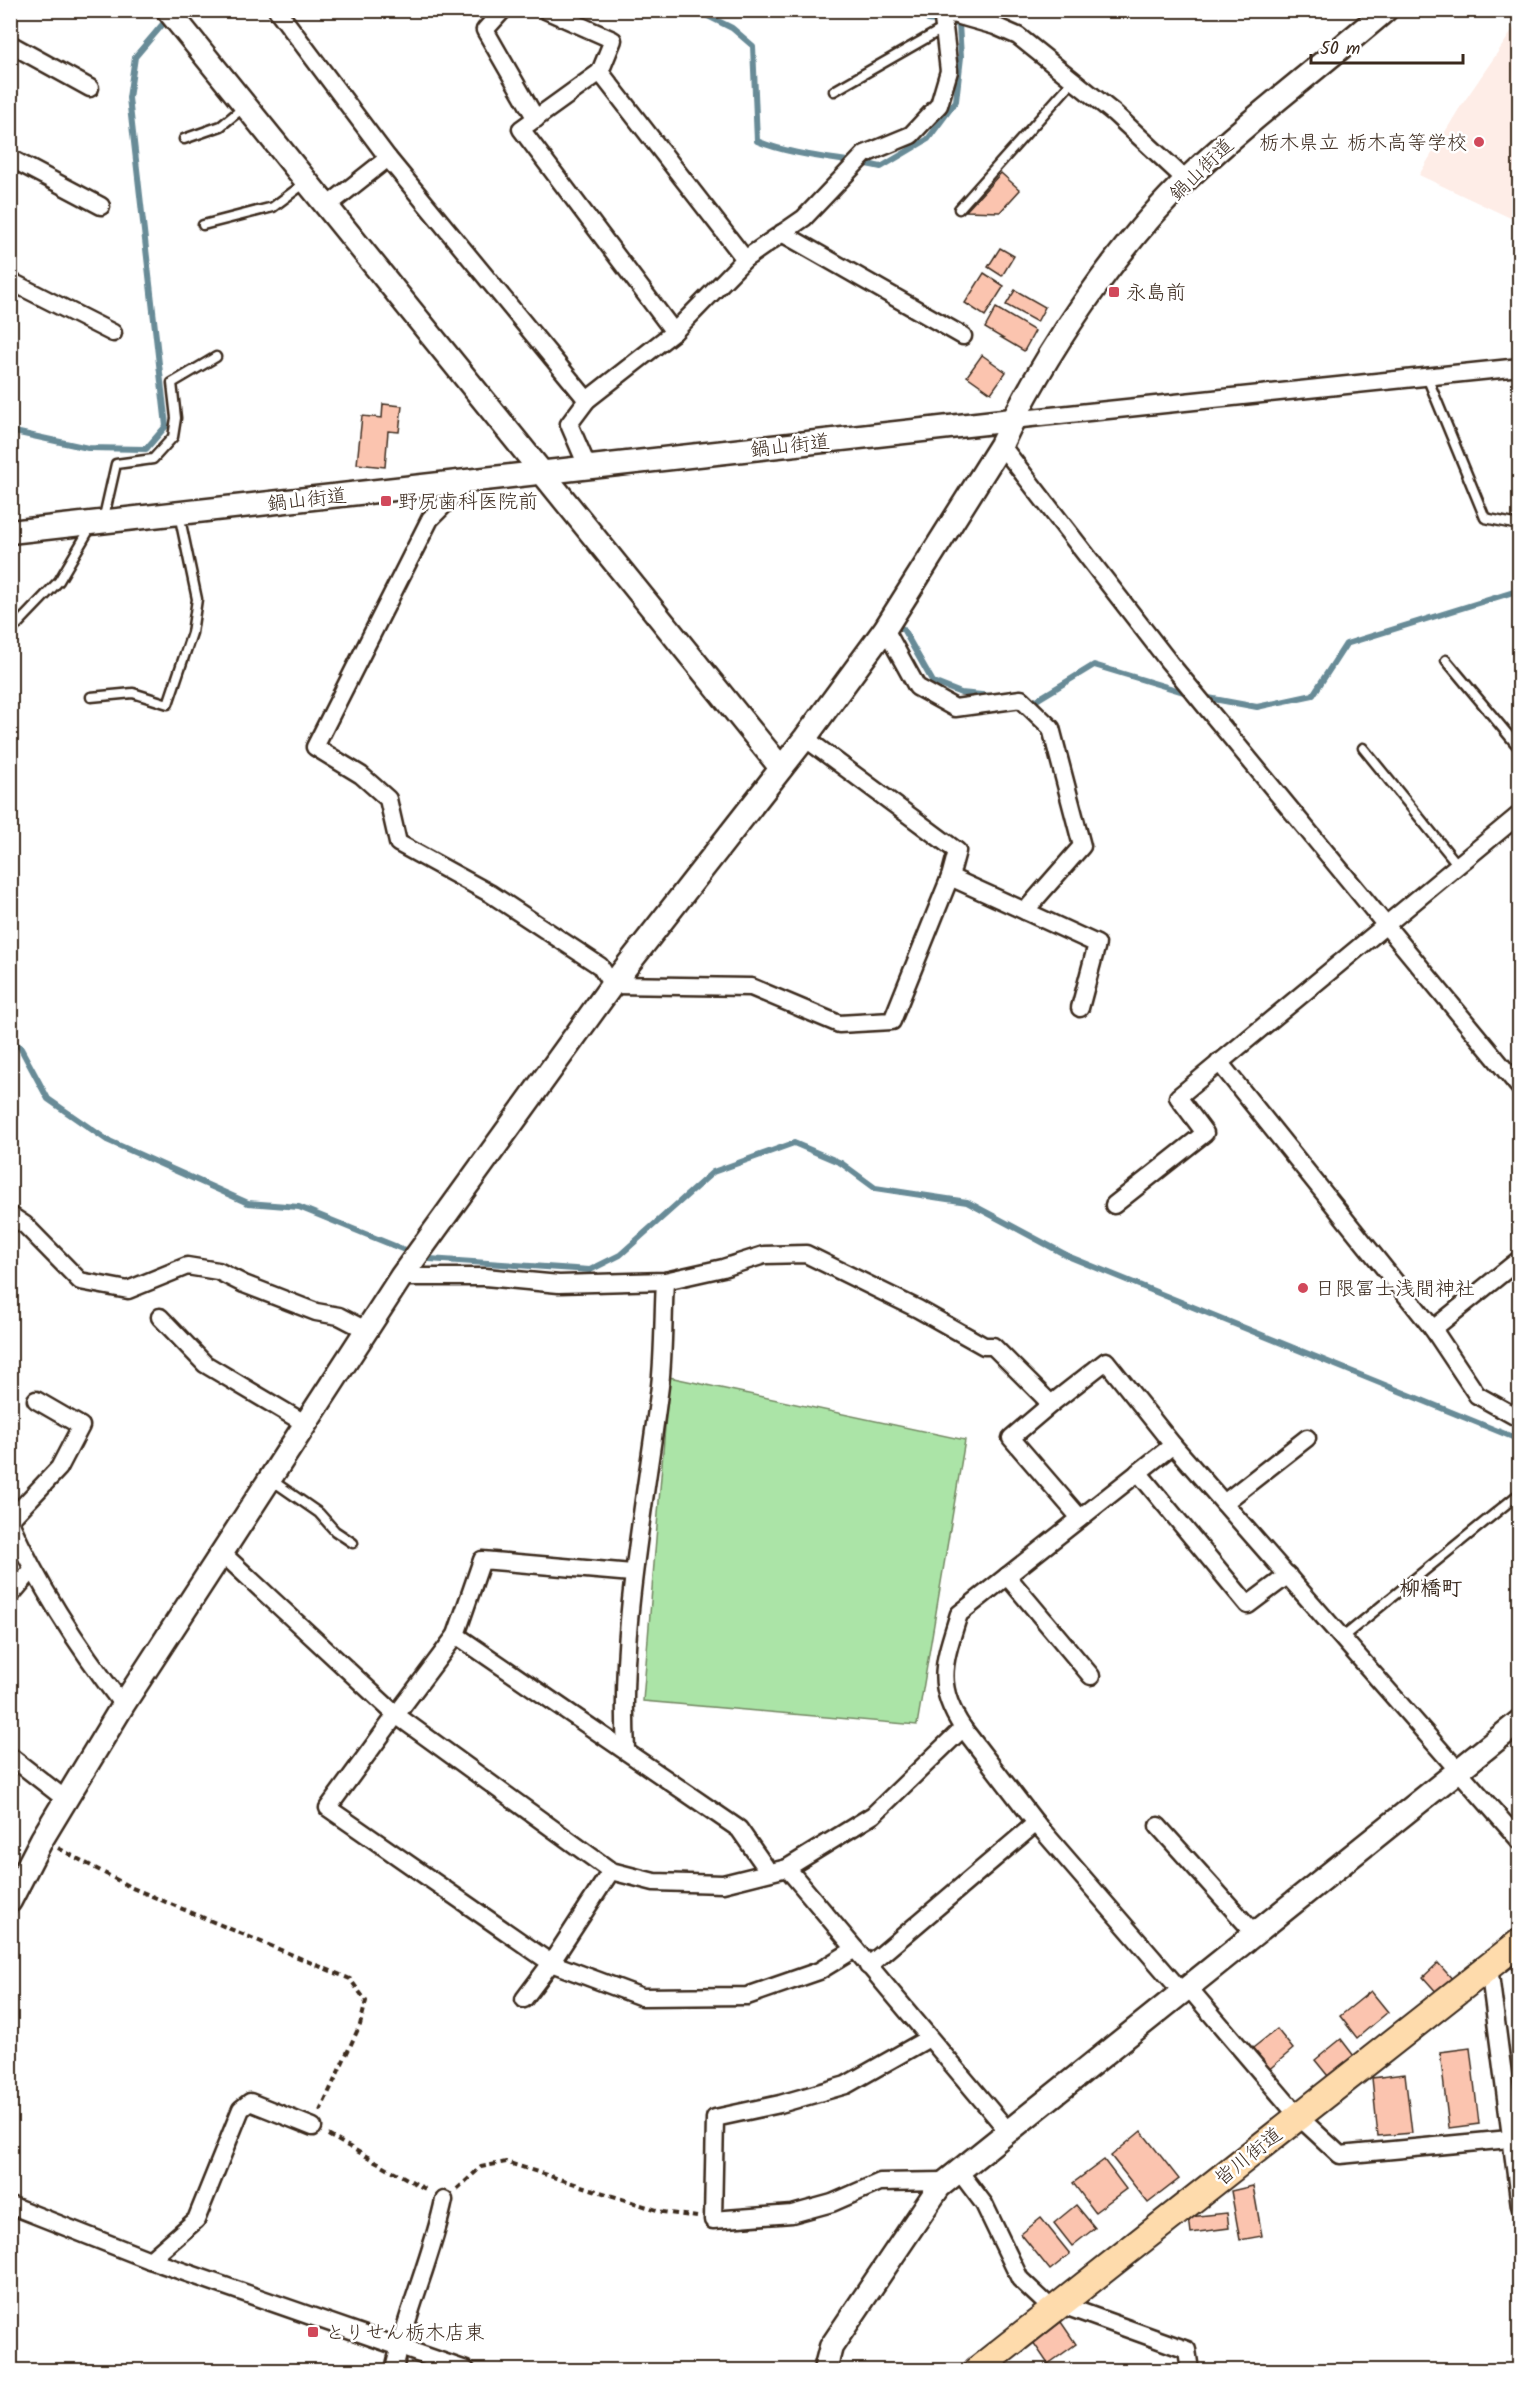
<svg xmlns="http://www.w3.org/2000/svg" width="1530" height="2381" font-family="Kalam,'Klee One',sans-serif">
	<rect width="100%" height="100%" fill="#fff"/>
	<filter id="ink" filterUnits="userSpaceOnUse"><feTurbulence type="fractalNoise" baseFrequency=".0167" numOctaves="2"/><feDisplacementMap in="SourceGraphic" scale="12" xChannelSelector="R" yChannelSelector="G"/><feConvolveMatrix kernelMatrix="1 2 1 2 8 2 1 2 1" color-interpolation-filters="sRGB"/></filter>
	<g filter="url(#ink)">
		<polygon fill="#feede7" points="1519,21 1519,222 1419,175 1459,109"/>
		<polygon fill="#abe4a7" stroke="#738762" stroke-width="1.5" points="669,1377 965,1440 917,1725 643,1701"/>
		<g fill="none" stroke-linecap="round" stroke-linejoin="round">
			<g stroke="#688b97" stroke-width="6">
				<path d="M696,10l36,18 21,18 4,95c39,16 83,17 124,26l47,-28 28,-38 5,-44 -2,-33 -31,-4 -2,-10"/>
				<polyline points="10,431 88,448 146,449 166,426 129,98 135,57 168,18"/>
				<polyline points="903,629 933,682 961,693 992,696"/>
				<polyline points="1203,697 1257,707 1313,695 1346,644 1520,590"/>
				<polyline points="1029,700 1035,701 1094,665 1190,694"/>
				<polyline points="10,1040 20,1047 48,1099 107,1140 248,1203 299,1207 412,1253"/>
				<polyline points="422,1256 429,1259 590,1270 620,1255 713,1172 794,1143 841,1163 875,1188 967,1202 1070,1257 1520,1440"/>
			</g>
		</g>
		<g fill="#fbc4af" stroke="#3b2a1e" stroke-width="1.5">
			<polygon points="1001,173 1020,190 1000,212 966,211"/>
			<polygon points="1000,248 1014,256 1002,276 988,267"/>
			<polygon points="984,273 1004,286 985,316 965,303"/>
			<polygon points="1015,290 1045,307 1037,322 1006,305"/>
			<polygon points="996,308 1035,331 1024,351 985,328"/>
			<polygon points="982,355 1006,372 991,393 967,376"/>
			<polygon points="383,404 402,406 399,432 388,431 385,467 357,464 362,416 382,418"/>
			<polygon points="1520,1951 1520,1979 1506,1962"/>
			<polygon points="1438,1963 1454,1981 1439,1995 1423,1977"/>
			<polygon points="1371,1991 1388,2012 1357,2038 1340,2016"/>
			<polygon points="1277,2029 1293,2049 1266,2072 1249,2051"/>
			<polygon points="1341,2039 1357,2060 1332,2081 1315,2060"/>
			<polygon points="1470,2048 1479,2124 1449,2128 1440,2052"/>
			<polygon points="1405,2074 1412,2133 1378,2136 1372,2078"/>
			<polygon points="1141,2131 1179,2179 1148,2203 1111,2156"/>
			<polygon points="1104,2160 1126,2189 1095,2212 1073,2183"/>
			<polygon points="1253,2186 1262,2236 1240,2240 1231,2191"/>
			<polygon points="1076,2205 1095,2228 1072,2246 1054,2223"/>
			<polygon points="1227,2213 1229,2228 1191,2233 1189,2217"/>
			<polygon points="1041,2218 1070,2254 1050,2270 1021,2234"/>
			<polygon points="1061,2322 1076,2344 1048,2364 1033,2342"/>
		</g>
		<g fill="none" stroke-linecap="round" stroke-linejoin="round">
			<defs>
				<g id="lane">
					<polyline points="834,91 944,28"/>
					<polyline points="184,139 221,126 244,107"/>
					<polyline points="959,209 1074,80"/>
					<polyline points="203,225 273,207 305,183"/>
					<polyline points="1427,377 1485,518 1514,524 1520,521"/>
					<polyline points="103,521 116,464 153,459 173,437 176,418 172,383 216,357"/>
					<polyline points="10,632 59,581 92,525"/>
					<polyline points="1446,660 1520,749"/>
					<polyline points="91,697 133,693 168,704 192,633 197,599 179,514"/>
					<polyline points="1363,748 1458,865"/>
					<polyline points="270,1479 319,1513 335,1531 353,1543"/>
					<polyline points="1343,1637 1520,1493"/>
				</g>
				<g id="street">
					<polyline points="277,10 388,158 326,207"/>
					<polyline points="503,10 485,30 536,119"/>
					<polyline points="545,10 613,40 600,72"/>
					<polyline points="942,11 995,26 1018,36 1114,113 1186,180"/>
					<polyline points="10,44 90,88"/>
					<polyline points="10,158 101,206"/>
					<polyline points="388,158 587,400"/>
					<polyline points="782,233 963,336"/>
					<polyline points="10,281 113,333"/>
					<polyline points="674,332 745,259 804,218 865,154 911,135 939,105 949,71 942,10"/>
					<polyline points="1012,420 1520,367"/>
					<polyline points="1001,445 1169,662 1520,1088"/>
					<polyline points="588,468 569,424 587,400 674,332 521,129 600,72 745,259"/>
					<polyline points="468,481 430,519 315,747 361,775 388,799 398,843 491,894 600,966 612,985 751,987 839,1024 892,1021 950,877 1025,911 1082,846 1051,728 1021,699 955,708 917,687 885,629"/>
					<polyline points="805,738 957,851 950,877"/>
					<polyline points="1025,911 1097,944 1080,1008"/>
					<polyline points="1219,1062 1433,1329 1477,1395 1520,1419"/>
					<polyline points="1114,1205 1205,1133 1178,1097 1520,814"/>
					<polyline points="10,1215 25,1225 80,1281 128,1290 187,1266 218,1271 244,1284 316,1312 339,1316 366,1330"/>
					<polyline points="401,1277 485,1277 559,1284 665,1281 723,1268 764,1255 806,1254 918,1309 984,1346 993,1346 1051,1404 1106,1361 1173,1445 1520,1841"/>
					<polyline points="160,1317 205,1364 306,1424"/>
					<polyline points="1433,1329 1520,1259"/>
					<polyline points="1051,1404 1011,1438 1080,1518"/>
					<polyline points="1138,1472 1248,1605 1288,1575"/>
					<polyline points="1224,1503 1307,1438"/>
					<polyline points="10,1520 59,1468 81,1426 36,1400"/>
					<path d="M10,1522c30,67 68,125 113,183"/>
					<polyline points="222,1553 396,1715 456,1635 482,1560 632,1573"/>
					<polyline points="1007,1576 1091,1676"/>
					<polyline points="10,1596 32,1570"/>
					<polyline points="456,1635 739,1829 769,1872"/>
					<path d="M963,1728c-29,-44 -19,-66 -4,-114l214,-169"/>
					<path d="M626,1750c-7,-123 19,-243 34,-364 4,-35 3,-71 5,-105"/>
					<polyline points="10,1756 65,1799"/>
					<polyline points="1158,1826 1255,1934"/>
					<polyline points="787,1868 1008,2131"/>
					<polyline points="855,1949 819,1971 747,1996 642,1997 551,1963 328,1808 396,1715 611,1871 654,1882 723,1884 787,1868 873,1815 963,1728 1036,1823 1182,1992"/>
					<polyline points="868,1966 1036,1823"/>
					<polyline points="1489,1967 1520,2206"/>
					<polyline points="1188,1987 1298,2116 1340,2155 1520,2138"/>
					<polyline points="524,1999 551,1963 611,1871"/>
					<polyline points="929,2038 846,2085 780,2104 715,2118 713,2220 792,2214 832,2203 880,2182 945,2181"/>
					<polyline points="959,2171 984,2204 1020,2279 1054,2311"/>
					<polyline points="10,2205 150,2260 466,2370"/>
					<polyline points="150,2260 196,2220 241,2109 250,2102 313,2127"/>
					<polyline points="1062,2305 1187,2350 1190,2370"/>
					<path d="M394,2370c12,-58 38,-112 50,-170"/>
				</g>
				<g id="secondary">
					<polyline points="168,10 781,768"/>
					<polyline points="10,532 1012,420"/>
					<path d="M10,1901l32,-62 81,-134 278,-428 211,-292 193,-247 80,-109 116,-184c41,-88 117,-200 187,-267 63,-60 133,-112 198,-168"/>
					<polyline points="825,2370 831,2347 939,2187 1520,1721"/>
				</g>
				<polyline id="primary" points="977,2370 1520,1942"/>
			</defs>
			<use href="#lane" stroke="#3b2a1e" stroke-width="13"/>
			<use href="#street" stroke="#3b2a1e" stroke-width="21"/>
			<use href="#secondary" stroke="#3b2a1e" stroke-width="27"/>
			<use href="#primary" stroke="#3b2a1e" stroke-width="30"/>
			<g stroke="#3b2a1e" stroke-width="4" stroke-dasharray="6 4.5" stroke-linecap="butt">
				<polyline points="58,1848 130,1887 350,1979 366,2001 360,2025 320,2111"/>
				<polyline points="328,2135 429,2191"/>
				<polyline points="457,2189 481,2167 506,2162 663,2212 697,2217"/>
			</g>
			<use href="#lane" stroke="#fff" stroke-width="8"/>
			<use href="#street" stroke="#fff" stroke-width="16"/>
			<use href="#secondary" stroke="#fff" stroke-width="22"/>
			<use href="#primary" stroke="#fedbac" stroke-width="26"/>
		</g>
	</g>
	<g fill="#d1495b" stroke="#fff" stroke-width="2">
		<circle cx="1479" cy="142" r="6"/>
		<rect x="1108" y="286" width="12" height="12" rx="3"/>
		<rect x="380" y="495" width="12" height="12" rx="3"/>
		<circle cx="1303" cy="1288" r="6"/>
		<rect x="307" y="2326" width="12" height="12" rx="3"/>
	</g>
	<g text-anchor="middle" stroke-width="5" stroke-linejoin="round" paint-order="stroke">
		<g font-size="20" fill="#3b2a1e" stroke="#fff" text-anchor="start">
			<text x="1467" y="149" text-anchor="end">栃木県立 栃木高等学校</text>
			<text x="1126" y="299">永島前</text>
			<text x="398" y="508">野尻歯科医院前</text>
			<text x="1315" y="1295">日限冨士浅間神社</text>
			<text x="325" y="2339">とりせん栃木店東</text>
		</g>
		<g font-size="20" fill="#3b2a1e" stroke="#fff">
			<text transform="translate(1201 169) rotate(-44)" y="7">鍋山街道</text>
			<text transform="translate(790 445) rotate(-6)" y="7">鍋山街道</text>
			<text transform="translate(307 499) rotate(-6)" y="7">鍋山街道</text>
			<text transform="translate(1248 2156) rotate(-39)" y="7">皆川街道</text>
		</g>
		<g font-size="21" font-weight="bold" fill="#3b2a1e" stroke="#fff">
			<text x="1431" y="1595">柳橋町</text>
		</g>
	</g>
	<rect width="1530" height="2381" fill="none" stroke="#fff" stroke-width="36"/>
	<rect x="18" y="18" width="1494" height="2345" fill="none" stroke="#3b2a1e" stroke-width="2" filter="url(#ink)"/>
	<path d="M1311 54v9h152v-9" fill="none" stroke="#3b2a1e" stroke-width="3"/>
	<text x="1320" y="54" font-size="18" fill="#3b2a1e" stroke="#ffffff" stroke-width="4.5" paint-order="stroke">50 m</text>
</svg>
